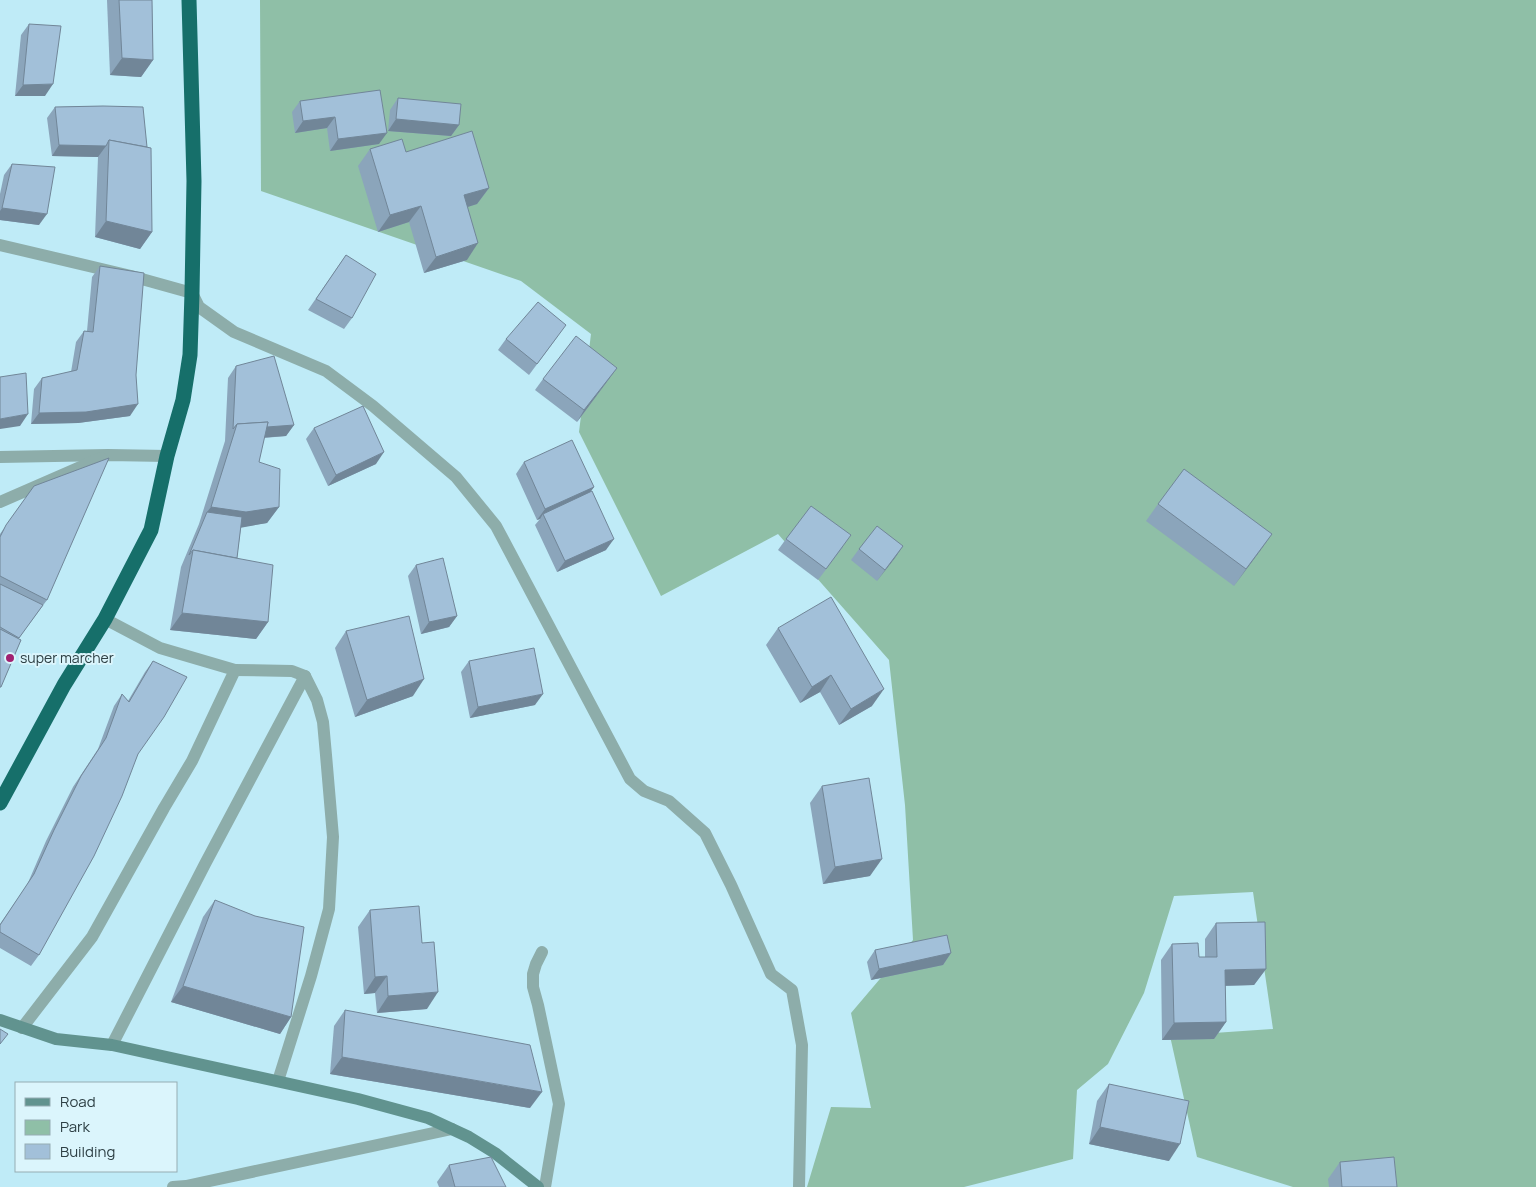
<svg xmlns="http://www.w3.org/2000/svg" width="1536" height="1187" font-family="Manrope,sans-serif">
	<rect width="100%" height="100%" fill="#bfebf7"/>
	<polygon fill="#8fbfa7" points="260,0 1536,0 1536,1187 1293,1187 1197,1157 1170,1036 1273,1029 1253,892 1174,896 1144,993 1108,1064 1077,1090 1073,1159 964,1187 807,1187 831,1107 871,1108 851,1013 913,940 905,805 889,660 778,534 661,596 579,432 591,334 521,281 261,191"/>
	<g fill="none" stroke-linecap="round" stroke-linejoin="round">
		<g stroke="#8dadaa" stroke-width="12">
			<polyline points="0,245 131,276 192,293 199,307 234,332 326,371 373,406 456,477 496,526 630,779 644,791 669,801 705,833 731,885 771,974 792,990 802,1045 799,1187"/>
			<polyline points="0,457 108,455 167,456"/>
			<polyline points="0,502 101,458"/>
			<polyline points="235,670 292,671 305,676"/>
			<polyline points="542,952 536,964 533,974 533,987 538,1005 559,1104 545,1187"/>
			<polyline points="22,1028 92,937 164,808 192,761 235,670 160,648 105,619"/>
			<polyline points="112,1045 205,864 305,676 317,700 323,722 326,755 333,837 329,909 311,976 278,1081"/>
			<polyline points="173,1187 186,1186 452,1129"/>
		</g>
		<polyline stroke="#61938f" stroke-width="12" points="0,1020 56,1039 112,1045 358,1099 428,1118 469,1137 495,1153 538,1187"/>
		<polyline stroke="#166f6a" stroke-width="15" points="0,803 64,685 105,619 151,530 167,456 183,400 190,355 192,293 194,181 189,0"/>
	</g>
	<g fill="#8ba5bb">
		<polygon points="107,0 152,0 153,60 141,77 110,75"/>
		<polygon points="29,24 45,96 15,96 21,35"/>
		<polygon points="380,90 379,144 330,151 327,128 295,133 292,112 300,101"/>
		<polygon points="398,98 459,125 451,136 388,131 390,110"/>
		<polygon points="103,106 152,232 140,249 95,237 98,157 52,156 47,118 55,107"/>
		<polygon points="370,149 406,152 489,188 477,204 467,207 467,260 424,273 409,222 378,232 358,166"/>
		<polygon points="12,164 39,225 0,220 0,194 4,175"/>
		<polygon points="346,255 352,318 344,329 308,310"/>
		<polygon points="100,266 130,416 78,423 31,424 34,389 42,378 71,372 76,342 84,331 87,331 92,277"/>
		<polygon points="558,336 529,375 498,350 506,339"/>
		<polygon points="236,366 294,425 286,436 264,438 259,462 279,507 267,523 241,527 237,558 268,622 256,639 170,630 181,567 199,524 225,441 228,378"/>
		<polygon points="617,368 577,422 535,390 543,379"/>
		<polygon points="314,428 376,464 328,486 306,439"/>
		<polygon points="524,462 594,487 590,492 606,550 557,572 535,525 540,519 537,520 516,474"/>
		<polygon points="34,486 47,600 18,639 21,640 0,688 0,534"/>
		<polygon points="1158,504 1272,534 1234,586 1146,521"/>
		<polygon points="786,539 843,547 818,580 778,550"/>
		<polygon points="903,546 877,581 851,560 859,549"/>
		<polygon points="416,565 457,616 449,627 421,634 408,576"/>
		<polygon points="778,628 872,706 839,725 820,692 800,703 766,645"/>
		<polygon points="346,631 413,696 355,717 335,648"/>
		<polygon points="153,661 138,754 39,955 31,966 0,948 0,924 27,885 46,841 73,787 98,749 114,706 122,694 128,701 145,672"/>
		<polygon points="469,661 535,705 470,718 461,672"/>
		<polygon points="822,786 870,876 823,884 810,803"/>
		<polygon points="215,900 291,1017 280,1034 171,1002 203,917"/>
		<polygon points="370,910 427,1009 377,1013 375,993 364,994 358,927"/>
		<polygon points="1216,923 1266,969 1254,985 1225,986 1226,1022 1214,1039 1162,1040 1161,960 1172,944 1199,957 1205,957 1205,939"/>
		<polygon points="875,950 951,953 943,965 871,980 867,962"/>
		<polygon points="345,1010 530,1108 330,1074 334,1026"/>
		<polygon points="1109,1084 1169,1161 1089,1144 1097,1101"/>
		<polygon points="1340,1162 1397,1187 1329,1187 1328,1179"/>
		<polygon points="449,1165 506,1187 439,1187 437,1182"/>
	</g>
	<g fill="#718698">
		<polygon points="122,58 153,60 141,77 110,75"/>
		<polygon points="53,84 45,96 15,96 23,85"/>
		<polygon points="335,117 327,128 295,133 303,121"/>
		<polygon points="396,119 459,125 451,136 388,131"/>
		<polygon points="387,133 379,144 330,151 338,139"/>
		<polygon points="59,145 106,146 98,157 52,156"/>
		<polygon points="489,188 477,204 452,212 464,195"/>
		<polygon points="421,206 409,222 378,232 390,215"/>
		<polygon points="2,208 47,214 39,225 0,220 0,211"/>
		<polygon points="106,221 152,232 140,249 95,237"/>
		<polygon points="478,243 467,260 424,273 436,257"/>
		<polygon points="617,368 609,379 577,422 584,410"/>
		<polygon points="138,404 130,416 78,423 31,424 39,413"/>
		<polygon points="28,414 20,426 0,429 0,419"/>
		<polygon points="294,425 286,436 232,440 236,429"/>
		<polygon points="384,452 376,464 328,486 336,475"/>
		<polygon points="594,487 586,498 543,514 540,519 537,520 545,509"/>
		<polygon points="211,507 279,507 267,523 234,529 207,512"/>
		<polygon points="1272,534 1260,551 1234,586 1246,569"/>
		<polygon points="614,539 606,550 557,572 565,561"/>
		<polygon points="903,546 895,558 877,581 885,570"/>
		<polygon points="182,613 268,622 256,639 170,630"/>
		<polygon points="457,616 449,627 421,634 429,622"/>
		<polygon points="831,675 820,692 800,703 812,687"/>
		<polygon points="424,679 413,696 355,717 367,700"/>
		<polygon points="884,689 872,706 839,725 851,709"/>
		<polygon points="543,694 535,705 470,718 478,707"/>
		<polygon points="882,859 870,876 823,884 835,867"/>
		<polygon points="951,953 943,965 871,980 879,969"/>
		<polygon points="1266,969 1254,985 1213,986 1225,970"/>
		<polygon points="387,976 375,993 364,994 375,977"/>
		<polygon points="183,986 291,1017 280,1034 171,1002"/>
		<polygon points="438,992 427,1009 377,1013 388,996"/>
		<polygon points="1226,1022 1214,1039 1162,1040 1174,1023"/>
		<polygon points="342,1057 542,1092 530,1108 330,1074"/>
		<polygon points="1100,1127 1180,1144 1169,1161 1089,1144"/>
	</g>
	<g fill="#a2c0d9" stroke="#718698">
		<polygon points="119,0 152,0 153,60 122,58"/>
		<polygon points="29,24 61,26 53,84 23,85"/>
		<polygon points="380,90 387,133 338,139 335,117 303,121 300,101"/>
		<polygon points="398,98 461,104 459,125 396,119"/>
		<polygon points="103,106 143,107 147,147 109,140 106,146 59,145 55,107"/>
		<polygon points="472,131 489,188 464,195 478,243 436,257 421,206 390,215 370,149 402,139 406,152"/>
		<polygon points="109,140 151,148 152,232 106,221"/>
		<polygon points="12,164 55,167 47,214 2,208"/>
		<polygon points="346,255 376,274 352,318 316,299"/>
		<polygon points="100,266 144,273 136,375 138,404 86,412 39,413 42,378 77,370 84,331 93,332"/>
		<polygon points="538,302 566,325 537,364 506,339"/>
		<polygon points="576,336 617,368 584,410 543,379"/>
		<polygon points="274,356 294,425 267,427 268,422 237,424 233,429 236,366"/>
		<polygon points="26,373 28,414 0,419 0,377"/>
		<polygon points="363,406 384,452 336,475 314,428"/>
		<polygon points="268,422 259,462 280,469 279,507 246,512 211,507 237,424"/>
		<polygon points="572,440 594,487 545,509 524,462"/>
		<polygon points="109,458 47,600 0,576 0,537 6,525 34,486"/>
		<polygon points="1184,469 1272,534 1246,569 1158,504"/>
		<polygon points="592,491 614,539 565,561 543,514"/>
		<polygon points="811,506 851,535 826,569 786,539"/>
		<polygon points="207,512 242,517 237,558 193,550 189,555"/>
		<polygon points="877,526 903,546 885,570 859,549"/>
		<polygon points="193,550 273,565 268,622 182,613"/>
		<polygon points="443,558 457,616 429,622 416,565"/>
		<polygon points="0,584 43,605 19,638 0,627"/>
		<polygon points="831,597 884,689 851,709 831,675 812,687 778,628"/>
		<polygon points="409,616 424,679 367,700 346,631"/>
		<polygon points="0,629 21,640 1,687 0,687"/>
		<polygon points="534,648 543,694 478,707 469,661"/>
		<polygon points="153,661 187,677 164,717 138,754 122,796 94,856 39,955 0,932 0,925 34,874 54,830 81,776 106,738 122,694 129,702"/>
		<polygon points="869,778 882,859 835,867 822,786"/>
		<polygon points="215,900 255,916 304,927 291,1017 183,986"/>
		<polygon points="419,906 422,943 434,942 438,992 388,996 387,976 375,977 370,910"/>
		<polygon points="1265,922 1266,969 1225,970 1226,1022 1174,1023 1172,944 1198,943 1199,957 1217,957 1216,923"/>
		<polygon points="947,935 951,953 879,969 875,950"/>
		<polygon points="345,1010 530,1045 542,1092 342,1057"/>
		<polygon points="0,1029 8,1034 0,1044"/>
		<polygon points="1109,1084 1189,1101 1180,1144 1100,1127"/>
		<polygon points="491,1157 506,1187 455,1187 449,1165"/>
		<polygon points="1394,1157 1397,1187 1342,1187 1340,1162"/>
	</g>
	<circle fill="#a12071" stroke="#dbf5fc" stroke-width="2" cx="10" cy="658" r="5"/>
	<g text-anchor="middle" stroke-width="4" stroke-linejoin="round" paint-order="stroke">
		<g font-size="14" fill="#2e4045" stroke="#dbf5fc" text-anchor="start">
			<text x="20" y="663">super marcher</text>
		</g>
	</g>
	<rect x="15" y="1082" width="162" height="90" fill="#dbf5fc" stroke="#96adb3"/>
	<rect x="25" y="1098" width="25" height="8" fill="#61938f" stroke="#96adb3"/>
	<text x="60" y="1107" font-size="15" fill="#2e4045">Road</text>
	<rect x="25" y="1120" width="25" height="15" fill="#8fbfa7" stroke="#96adb3"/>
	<text x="60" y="1132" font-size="15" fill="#2e4045">Park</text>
	<rect x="25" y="1144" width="25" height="15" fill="#a2c0d9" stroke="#96adb3"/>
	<text x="60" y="1157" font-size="15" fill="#2e4045">Building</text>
</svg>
